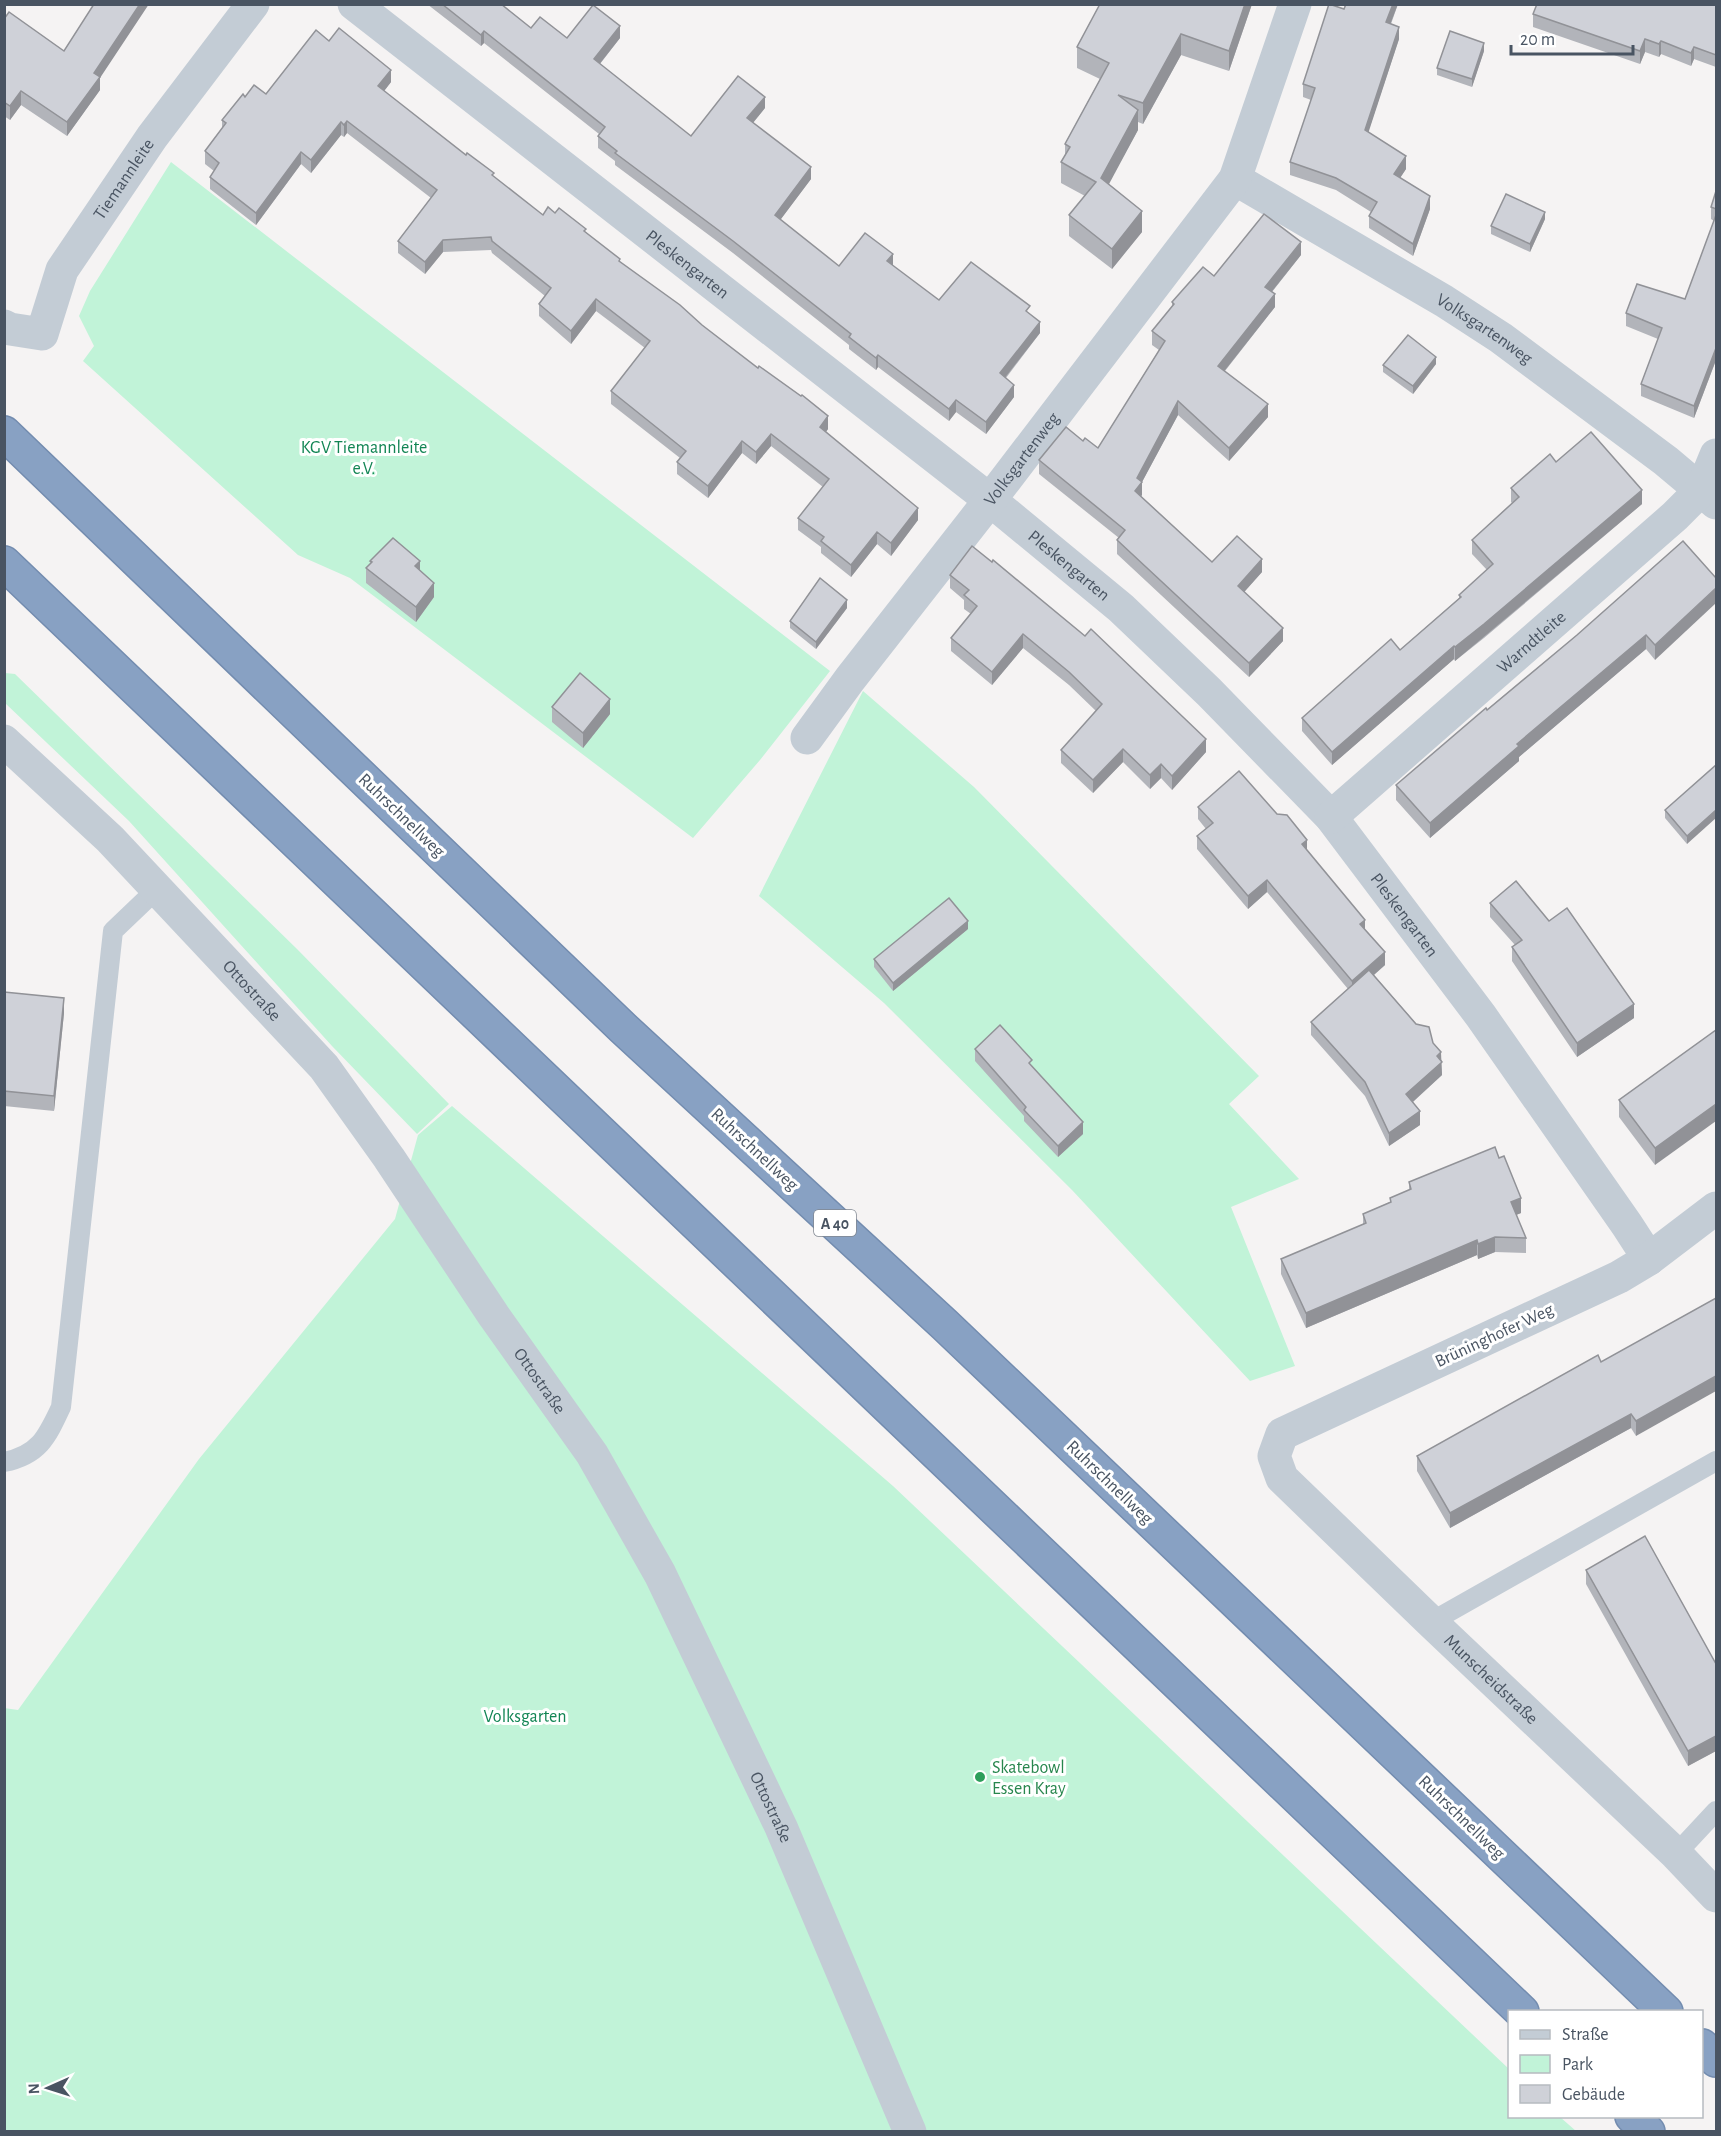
<svg xmlns="http://www.w3.org/2000/svg" width="1721" height="2136" font-family="'Alegreya Sans',sans-serif">
	<rect width="100%" height="100%" fill="#f5f3f3"/>
	<g fill="#c1f3d8">
		<polygon points="171,162 830,671 760,760 693,838 350,578 298,555 83,361 94,346 79,316 90,291"/>
		<polygon points="5,673 15,674 297,949 449,1104 417,1134 332,1046 129,821 5,703"/>
		<polygon points="863,691 974,787 1259,1076 1229,1104 1299,1179 1231,1207 1295,1366 1250,1381 1072,1190 884,1003 759,896"/>
		<polygon points="452,1106 893,1486 1509,2069 1510,2116 1560,2117 1576,2131 5,2131 4,1708 18,1710 199,1459 395,1219 418,1135"/>
	</g>
	<g fill="none" stroke-linecap="round" stroke-linejoin="round">
		<defs>
			<g id="motorway">
				<polyline points="4,433 623,1028 945,1325 1666,2012"/>
				<polyline points="4,563 1522,2012"/>
				<polyline points="1702,2046 1716,2060"/>
				<polyline points="1632,2116 1648,2132"/>
			</g>
		</defs>
		<use href="#motorway" stroke="#738caf" stroke-width="36"/>
		<g stroke="#c3ccd5" stroke-width="20">
			<path d="M4,1462c35,-7 43,-25 57,-55l52,-476 44,-42"/>
			<polyline points="1431,1622 1716,1461"/>
			<polyline points="1676,1854 1716,1811"/>
		</g>
		<g stroke="#c3ccd5" stroke-width="33">
			<path id="s1" d="M354,4l636,496 131,108 88,84 122,125 150,199 146,209 22,34"/>
			<path id="s2" d="M1235,179l209,122 57,37 165,123 50,42"/>
			<path id="s3" d="M4,326l6,3 32,5 20,-64 90,-133 101,-133"/>
			<path id="s4" d="M807,738l43,-59 140,-179 245,-321 60,-175"/>
			<path id="s5" d="M1331,817l344,-301 27,-27 14,-34"/>
			<path id="s6" d="M1716,1208l-67,51 -30,18 -337,157 -8,22 8,22 149,144 245,232 40,42"/>
		</g>
		<path stroke="#c3ccd5" stroke-width="33" id="s7" d="M4,741l106,98 214,228 65,91 105,158 98,138 68,120 121,253 129,305"/>
		<use href="#motorway" stroke="#88a1c3" stroke-width="33"/>
	</g>
	<g fill="#b2b4ba">
		<polygon points="427,4 501,4 531,28 567,38 620,38 600,64 691,136 765,108 753,123 811,179 780,220 839,266 893,266 939,300 1030,314 1040,333 1006,378 1014,397 986,434 956,412 949,421 878,367 876,370 849,349 849,345 733,253 615,165 615,161 598,148 598,136 599,134 484,43 481,46"/>
		<polygon points="1100,4 1252,4 1229,71 1181,55 1143,124 1138,122 1138,130 1108,184 1142,232 1112,269 1069,236 1069,215 1085,196 1061,183 1061,162 1065,155 1065,144 1100,79 1077,68 1077,47"/>
		<polygon points="1346,4 1398,4 1391,24 1399,39 1368,132 1406,169 1400,178 1430,209 1413,256 1369,228 1369,216 1371,212 1336,190 1290,175 1290,162 1311,100 1303,97 1303,84"/>
		<polygon points="1716,4 1716,67 1694,59 1691,66 1661,54 1659,57 1645,52 1640,64 1533,27 1533,14"/>
		<polygon points="4,19 100,78 100,90 67,136 21,105 10,120 4,116"/>
		<polygon points="329,41 391,82 384,91 543,215 555,213 586,232 620,262 702,325 828,429 826,432 918,520 891,556 877,544 851,577 821,553 821,547 798,530 798,518 823,487 771,446 756,464 742,453 708,498 677,474 677,462 680,458 611,404 611,391 645,348 596,311 571,344 539,316 539,304 545,296 492,253 491,250 443,252 425,274 398,253 398,241 431,198 347,133 344,137 341,135 311,173 301,164 256,225 210,189 210,177 214,171 205,164 205,151 222,128 222,120 245,97 266,94"/>
		<polygon points="1484,51 1472,87 1437,75 1437,68"/>
		<polygon points="1716,191 1716,360 1694,418 1641,396 1641,384 1658,339 1626,326 1626,313 1685,299 1714,221 1711,219 1711,207"/>
		<polygon points="1545,219 1530,252 1491,234 1491,226"/>
		<polygon points="1301,255 1272,292 1275,307 1225,371 1268,417 1229,461 1178,415 1142,482 1142,495 1141,496 1212,562 1262,572 1244,592 1283,641 1249,677 1117,554 1117,540 1119,538 1039,474 1039,460 1083,441 1098,448 1159,350 1152,345 1152,331 1172,307 1172,302 1214,276"/>
		<polygon points="1436,364 1413,394 1383,372 1383,365"/>
		<polygon points="1556,462 1642,504 1484,638 1455,661 1454,659 1332,765 1302,731 1302,718 1400,650 1459,598 1459,595 1487,570 1472,554 1472,540 1512,503 1511,502 1511,488"/>
		<polygon points="1683,541 1655,660 1646,649 1519,757 1519,761 1430,838 1396,800 1396,785 1577,635"/>
		<polygon points="370,561 420,570 434,597 416,622 366,583 366,568 370,564"/>
		<polygon points="950,575 1206,752 1172,790 1161,778 1150,789 1123,762 1093,793 1061,763 1061,750 1096,711 1069,685 1023,648 992,685 951,651 951,638 971,614 964,609 964,600 950,588"/>
		<polygon points="847,608 816,649 790,628 790,621"/>
		<polygon points="552,707 610,714 583,748 552,722"/>
		<polygon points="1716,765 1687,844 1665,818 1665,810"/>
		<polygon points="1198,807 1307,851 1365,930 1385,965 1374,975 1433,1043 1441,1060 1442,1075 1413,1102 1420,1125 1389,1146 1365,1096 1311,1035 1311,1022 1348,989 1267,892 1248,909 1197,849 1197,836 1206,829 1198,819"/>
		<polygon points="1490,903 1634,1018 1577,1057 1512,961 1512,947 1515,945 1490,917"/>
		<polygon points="968,929 893,991 874,967 874,959"/>
		<polygon points="4,992 64,1013 54,1111 4,1106"/>
		<polygon points="1716,1030 1655,1165 1619,1117 1619,1100"/>
		<polygon points="975,1049 1032,1066 1083,1134 1058,1157 1024,1121 1024,1116 975,1061"/>
		<polygon points="1499,1158 1521,1213 1516,1215 1526,1238 1526,1253 1495,1252 1478,1259 1477,1255 1306,1328 1281,1274 1281,1259 1363,1225 1363,1214 1390,1202 1390,1198 1409,1190 1409,1182"/>
		<polygon points="1716,1298 1636,1436 1631,1428 1450,1528 1417,1471 1417,1456 1601,1362"/>
		<polygon points="1586,1570 1716,1664 1716,1751 1688,1766 1586,1584"/>
	</g>
	<g fill="#919297">
		<polygon points="140,4 149,4 100,78 100,90 67,136 67,122 94,73"/>
		<polygon points="1245,4 1252,4 1229,71 1229,51"/>
		<polygon points="1393,4 1398,4 1386,35 1386,22"/>
		<polygon points="620,26 620,38 594,71 594,59"/>
		<polygon points="1399,27 1399,39 1365,143 1365,130"/>
		<polygon points="484,31 484,43 481,46 481,35"/>
		<polygon points="1181,34 1181,55 1143,124 1143,103"/>
		<polygon points="1645,39 1645,52 1640,64 1640,51"/>
		<polygon points="1661,41 1661,54 1659,57 1659,44"/>
		<polygon points="1484,43 1484,51 1472,87 1472,79"/>
		<polygon points="1694,47 1694,59 1691,66 1691,53"/>
		<polygon points="391,70 391,82 378,99 378,86"/>
		<polygon points="21,91 21,105 10,120 10,106"/>
		<polygon points="765,97 765,108 747,130 747,118"/>
		<polygon points="1138,110 1138,130 1101,199 1101,178"/>
		<polygon points="347,121 347,133 344,137 344,125"/>
		<polygon points="341,122 341,135 311,173 311,160"/>
		<polygon points="301,152 301,164 256,225 256,213"/>
		<polygon points="1406,156 1406,169 1394,187 1394,174"/>
		<polygon points="811,167 811,179 775,227 775,215"/>
		<polygon points="1430,196 1430,209 1413,256 1413,244"/>
		<polygon points="1142,211 1142,232 1112,269 1112,249"/>
		<polygon points="1545,212 1545,219 1530,252 1530,244"/>
		<polygon points="443,240 443,252 425,274 425,262"/>
		<polygon points="1301,242 1301,255 1265,300 1265,287"/>
		<polygon points="893,254 893,266 887,261"/>
		<polygon points="1275,294 1275,307 1218,379 1218,366"/>
		<polygon points="596,299 596,311 571,344 571,331"/>
		<polygon points="1040,322 1040,333 1000,384 1000,373"/>
		<polygon points="1716,348 1716,360 1694,418 1694,406"/>
		<polygon points="878,355 878,367 876,370 876,358"/>
		<polygon points="1436,357 1436,364 1413,394 1413,386"/>
		<polygon points="1014,385 1014,397 986,434 986,422"/>
		<polygon points="956,400 956,412 949,421 949,409"/>
		<polygon points="1178,401 1178,415 1142,482 1142,495 1135,504 1135,491 1137,478"/>
		<polygon points="1268,404 1268,417 1229,461 1229,448"/>
		<polygon points="828,416 828,429 820,440 820,427"/>
		<polygon points="771,434 771,446 756,464 756,452"/>
		<polygon points="742,441 742,453 708,498 708,486"/>
		<polygon points="1642,490 1642,504 1455,661 1455,647"/>
		<polygon points="918,508 918,520 891,556 891,543"/>
		<polygon points="877,532 877,544 851,577 851,565"/>
		<polygon points="1262,559 1262,572 1238,599 1238,586"/>
		<polygon points="420,561 420,576 415,566"/>
		<polygon points="434,583 434,597 416,622 416,607"/>
		<polygon points="1716,588 1716,603 1655,660 1655,645"/>
		<polygon points="847,600 847,608 816,649 816,642"/>
		<polygon points="1283,628 1283,641 1249,677 1249,663"/>
		<polygon points="1023,634 1023,648 992,685 992,672"/>
		<polygon points="1646,635 1646,649 1519,757 1519,761 1430,838 1430,823 1517,744"/>
		<polygon points="1454,646 1454,659 1332,765 1332,752"/>
		<polygon points="610,699 610,714 583,748 583,733"/>
		<polygon points="1206,739 1206,752 1172,790 1172,776"/>
		<polygon points="1123,749 1123,762 1093,793 1093,780"/>
		<polygon points="1161,764 1161,778 1150,789 1150,775"/>
		<polygon points="1716,810 1716,818 1687,844 1687,836"/>
		<polygon points="1307,840 1307,852 1302,844"/>
		<polygon points="1267,880 1267,892 1248,909 1248,896"/>
		<polygon points="1365,920 1365,933 1360,924"/>
		<polygon points="968,921 968,929 893,991 893,983"/>
		<polygon points="1385,952 1385,965 1352,994 1352,981"/>
		<polygon points="64,998 64,1013 54,1111 54,1096"/>
		<polygon points="1634,1004 1634,1018 1577,1057 1577,1043"/>
		<polygon points="1441,1052 1442,1075 1406,1108 1406,1094"/>
		<polygon points="1716,1104 1716,1121 1655,1165 1655,1148"/>
		<polygon points="1420,1111 1420,1125 1389,1146 1389,1133"/>
		<polygon points="1083,1122 1083,1134 1058,1157 1058,1146"/>
		<polygon points="1521,1198 1521,1213 1511,1217 1511,1202"/>
		<polygon points="1495,1237 1495,1252 1478,1259 1478,1244"/>
		<polygon points="1477,1240 1477,1255 1306,1328 1306,1313"/>
		<polygon points="1716,1376 1716,1391 1636,1436 1636,1421"/>
		<polygon points="1631,1414 1631,1428 1450,1528 1450,1513"/>
		<polygon points="1716,1736 1716,1751 1688,1766 1688,1751"/>
	</g>
	<g fill="#cfd1d8" stroke="#919297" stroke-width="1.5">
		<polygon points="94,4 140,4 94,73 100,77 67,122 21,91 10,106 4,102 4,19 9,12 64,51"/>
		<polygon points="442,4 501,4 531,28 540,17 567,38 593,5 620,26 594,59 691,136 738,76 765,97 747,118 811,167 775,215 839,266 865,233 893,254 887,261 939,300 971,262 1030,306 1026,311 1040,322 1000,373 1014,385 986,422 956,400 949,409 878,355 876,358 849,337 851,334 733,241 615,153 617,151 598,136 605,127 484,31 481,35"/>
		<polygon points="1100,4 1245,4 1229,51 1181,34 1143,103 1118,95 1138,110 1101,178 1142,211 1112,249 1069,215 1096,182 1061,162 1070,147 1065,144 1109,63 1077,47"/>
		<polygon points="1329,4 1344,9 1346,4 1393,4 1386,22 1399,27 1365,130 1406,156 1394,174 1430,196 1413,244 1369,216 1377,202 1336,178 1290,162 1315,88 1303,84"/>
		<polygon points="1537,4 1716,4 1716,55 1694,47 1691,53 1661,41 1659,44 1645,39 1640,51 1533,14"/>
		<polygon points="339,28 391,70 378,86 466,155 467,153 494,173 492,175 543,215 548,207 555,213 559,208 586,229 584,231 620,259 619,261 680,305 702,325 758,368 759,366 801,396 802,395 828,416 820,427 918,508 891,543 877,532 851,565 821,541 824,537 798,518 829,479 771,434 756,452 742,441 708,486 677,462 686,451 611,391 650,341 596,299 571,331 539,304 551,288 492,241 491,237 443,240 425,262 398,241 437,190 347,121 344,125 341,122 311,160 301,152 256,213 210,177 219,163 205,151 226,123 222,120 243,94 245,97 254,85 266,94 316,30 329,41"/>
		<polygon points="1450,31 1484,43 1472,79 1437,68"/>
		<polygon points="1716,191 1716,209 1711,207"/>
		<polygon points="1506,194 1545,212 1530,244 1491,226"/>
		<polygon points="1264,214 1301,242 1265,287 1275,294 1218,366 1268,404 1229,448 1178,401 1137,478 1142,482 1135,491 1212,562 1237,536 1262,559 1238,586 1283,628 1249,663 1117,540 1125,530 1039,460 1066,427 1083,441 1085,438 1098,448 1165,341 1152,331 1174,304 1172,302 1203,267 1214,276"/>
		<polygon points="1716,215 1716,348 1694,406 1641,384 1662,328 1626,313 1637,284 1685,299"/>
		<polygon points="1408,335 1436,357 1413,386 1383,365"/>
		<polygon points="1591,432 1642,490 1484,624 1455,647 1454,646 1332,752 1302,718 1391,639 1400,650 1461,597 1459,595 1493,564 1472,540 1519,497 1511,488 1550,454 1556,462"/>
		<polygon points="393,538 420,561 415,566 434,583 416,607 366,568 372,562 370,561"/>
		<polygon points="1683,541 1716,578 1716,588 1655,645 1646,635 1517,744 1519,746 1430,823 1396,785 1486,708 1487,710 1577,635"/>
		<polygon points="972,546 992,562 993,560 1085,636 1091,629 1206,739 1172,776 1161,764 1150,775 1123,749 1093,780 1061,750 1102,704 1069,672 1023,634 992,672 951,638 977,606 964,595 969,590 950,575"/>
		<polygon points="820,578 847,600 816,642 790,621"/>
		<polygon points="580,673 610,699 583,733 552,707"/>
		<polygon points="1716,765 1716,810 1687,836 1665,810"/>
		<polygon points="1239,771 1277,814 1287,815 1307,840 1302,844 1365,920 1360,924 1385,952 1352,981 1267,880 1248,896 1197,836 1213,823 1198,807"/>
		<polygon points="1516,881 1549,921 1567,908 1634,1004 1577,1043 1512,947 1522,940 1490,903"/>
		<polygon points="949,898 968,921 893,983 874,959"/>
		<polygon points="1369,970 1416,1024 1429,1027 1433,1043 1441,1052 1437,1056 1442,1062 1406,1094 1420,1111 1389,1133 1365,1082 1311,1022"/>
		<polygon points="4,992 64,998 54,1096 4,1091"/>
		<polygon points="1000,1025 1032,1060 1029,1063 1083,1122 1058,1146 1024,1110 1026,1107 975,1049"/>
		<polygon points="1716,1030 1716,1104 1655,1148 1619,1100"/>
		<polygon points="1495,1147 1499,1158 1504,1156 1521,1198 1511,1202 1526,1238 1495,1237 1478,1244 1477,1240 1306,1313 1281,1259 1366,1223 1363,1214 1391,1202 1390,1198 1411,1189 1409,1182"/>
		<polygon points="1716,1298 1716,1376 1636,1421 1631,1414 1450,1513 1417,1456 1598,1355 1601,1362"/>
		<polygon points="1645,1536 1716,1664 1716,1736 1688,1751 1586,1570"/>
	</g>
	<circle fill="#2e9e5b" stroke="#fff" stroke-width="2" cx="980" cy="1777" r="6"/>
	<g text-anchor="middle" stroke-width="6" stroke-linejoin="round" paint-order="stroke">
		<rect fill="#fff" stroke="#808791" stroke-width="1.5" x="814" y="1210" width="42" height="26" rx="4.5"/>
		<g font-size="16" font-weight="bold" fill="#495462">
			<text x="835" y="1229">A 40</text>
		</g>
		<g font-size="18" fill="#495462" stroke="#fff">
			<text dy="6" stroke="none"><textPath href="#s3" startOffset="216">Tiemannleite</textPath></text>
			<text dy="6" stroke="none"><textPath href="#s1" startOffset="423">Pleskengarten</textPath></text>
			<text dy="6" stroke="none"><textPath href="#s2" startOffset="291">Volksgartenweg</textPath></text>
			<text dy="6" stroke="none"><textPath href="#s4" startOffset="352">Volksgartenweg</textPath></text>
			<text dy="6" stroke="none"><textPath href="#s1" startOffset="909">Pleskengarten</textPath></text>
			<text dy="6" stroke="none"><textPath href="#s5" startOffset="266">Warndtleite</textPath></text>
			<text transform="translate(402 815) rotate(44)" y="6">Ruhrschnellweg</text>
			<text dy="6" stroke="none"><textPath href="#s1" startOffset="1395">Pleskengarten</textPath></text>
			<text dy="6" stroke="none"><textPath href="#s7" startOffset="352">Ottostraße</textPath></text>
			<text transform="translate(755 1149) rotate(43)" y="6">Ruhrschnellweg</text>
			<text transform="translate(1494 1335) rotate(-25)" y="6">Brüninghofer Weg</text>
			<text dy="6" stroke="none"><textPath href="#s7" startOffset="838">Ottostraße</textPath></text>
			<text transform="translate(1110 1482) rotate(44)" y="6">Ruhrschnellweg</text>
			<text dy="6" stroke="none"><textPath href="#s6" startOffset="828">Munscheidstraße</textPath></text>
			<text dy="6" stroke="none"><textPath href="#s7" startOffset="1324">Ottostraße</textPath></text>
			<text transform="translate(1462 1817) rotate(44)" y="6">Ruhrschnellweg</text>
		</g>
		<g font-size="18" fill="#128554" stroke="#fff">
			<text x="364" y="453">KGV Tiemannleite<tspan x="364" dy="21">e.V.</tspan></text>
			<text x="525" y="1722">Volksgarten</text>
		</g>
		<g font-size="18" fill="#27864d" stroke="#fff" text-anchor="start">
			<text x="992" y="1773">Skatebowl<tspan x="992" dy="21">Essen Kray</tspan></text>
		</g>
	</g>
	<rect width="1721" height="2136" fill="none" stroke="#495462" stroke-width="12"/>
	<rect x="1508" y="2010" width="195" height="108" fill="#ffffff" stroke="#b6bbc0" stroke-width="1.5"/>
	<rect x="1520" y="2030" width="30" height="9" fill="#c3ccd5" stroke="#b6bbc0" stroke-width="1.5"/>
	<text x="1562" y="2040" font-size="18" fill="#495462">Straße</text>
	<rect x="1520" y="2055" width="30" height="18" fill="#c1f3d8" stroke="#b6bbc0" stroke-width="1.5"/>
	<text x="1562" y="2070" font-size="18" fill="#495462">Park</text>
	<rect x="1520" y="2085" width="30" height="18" fill="#cfd1d8" stroke="#b6bbc0" stroke-width="1.5"/>
	<text x="1562" y="2100" font-size="18" fill="#495462">Gebäude</text>
	<g transform="translate(48 2088) rotate(267)" stroke="#ffffff" stroke-width="4.5" paint-order="stroke">
	<path d="M0-4.5L10 22L0 15L-10 22Z" fill="#495462"/>
	<text y="-9" font-size="16" font-weight="bold" text-anchor="middle" fill="#495462">N</text>
	</g>
	<path d="M1511 45v9h122v-9" fill="none" stroke="#495462" stroke-width="3"/>
	<text x="1520" y="45" font-size="18" fill="#495462" stroke="#ffffff" stroke-width="4.5" paint-order="stroke">20 m</text>
</svg>
